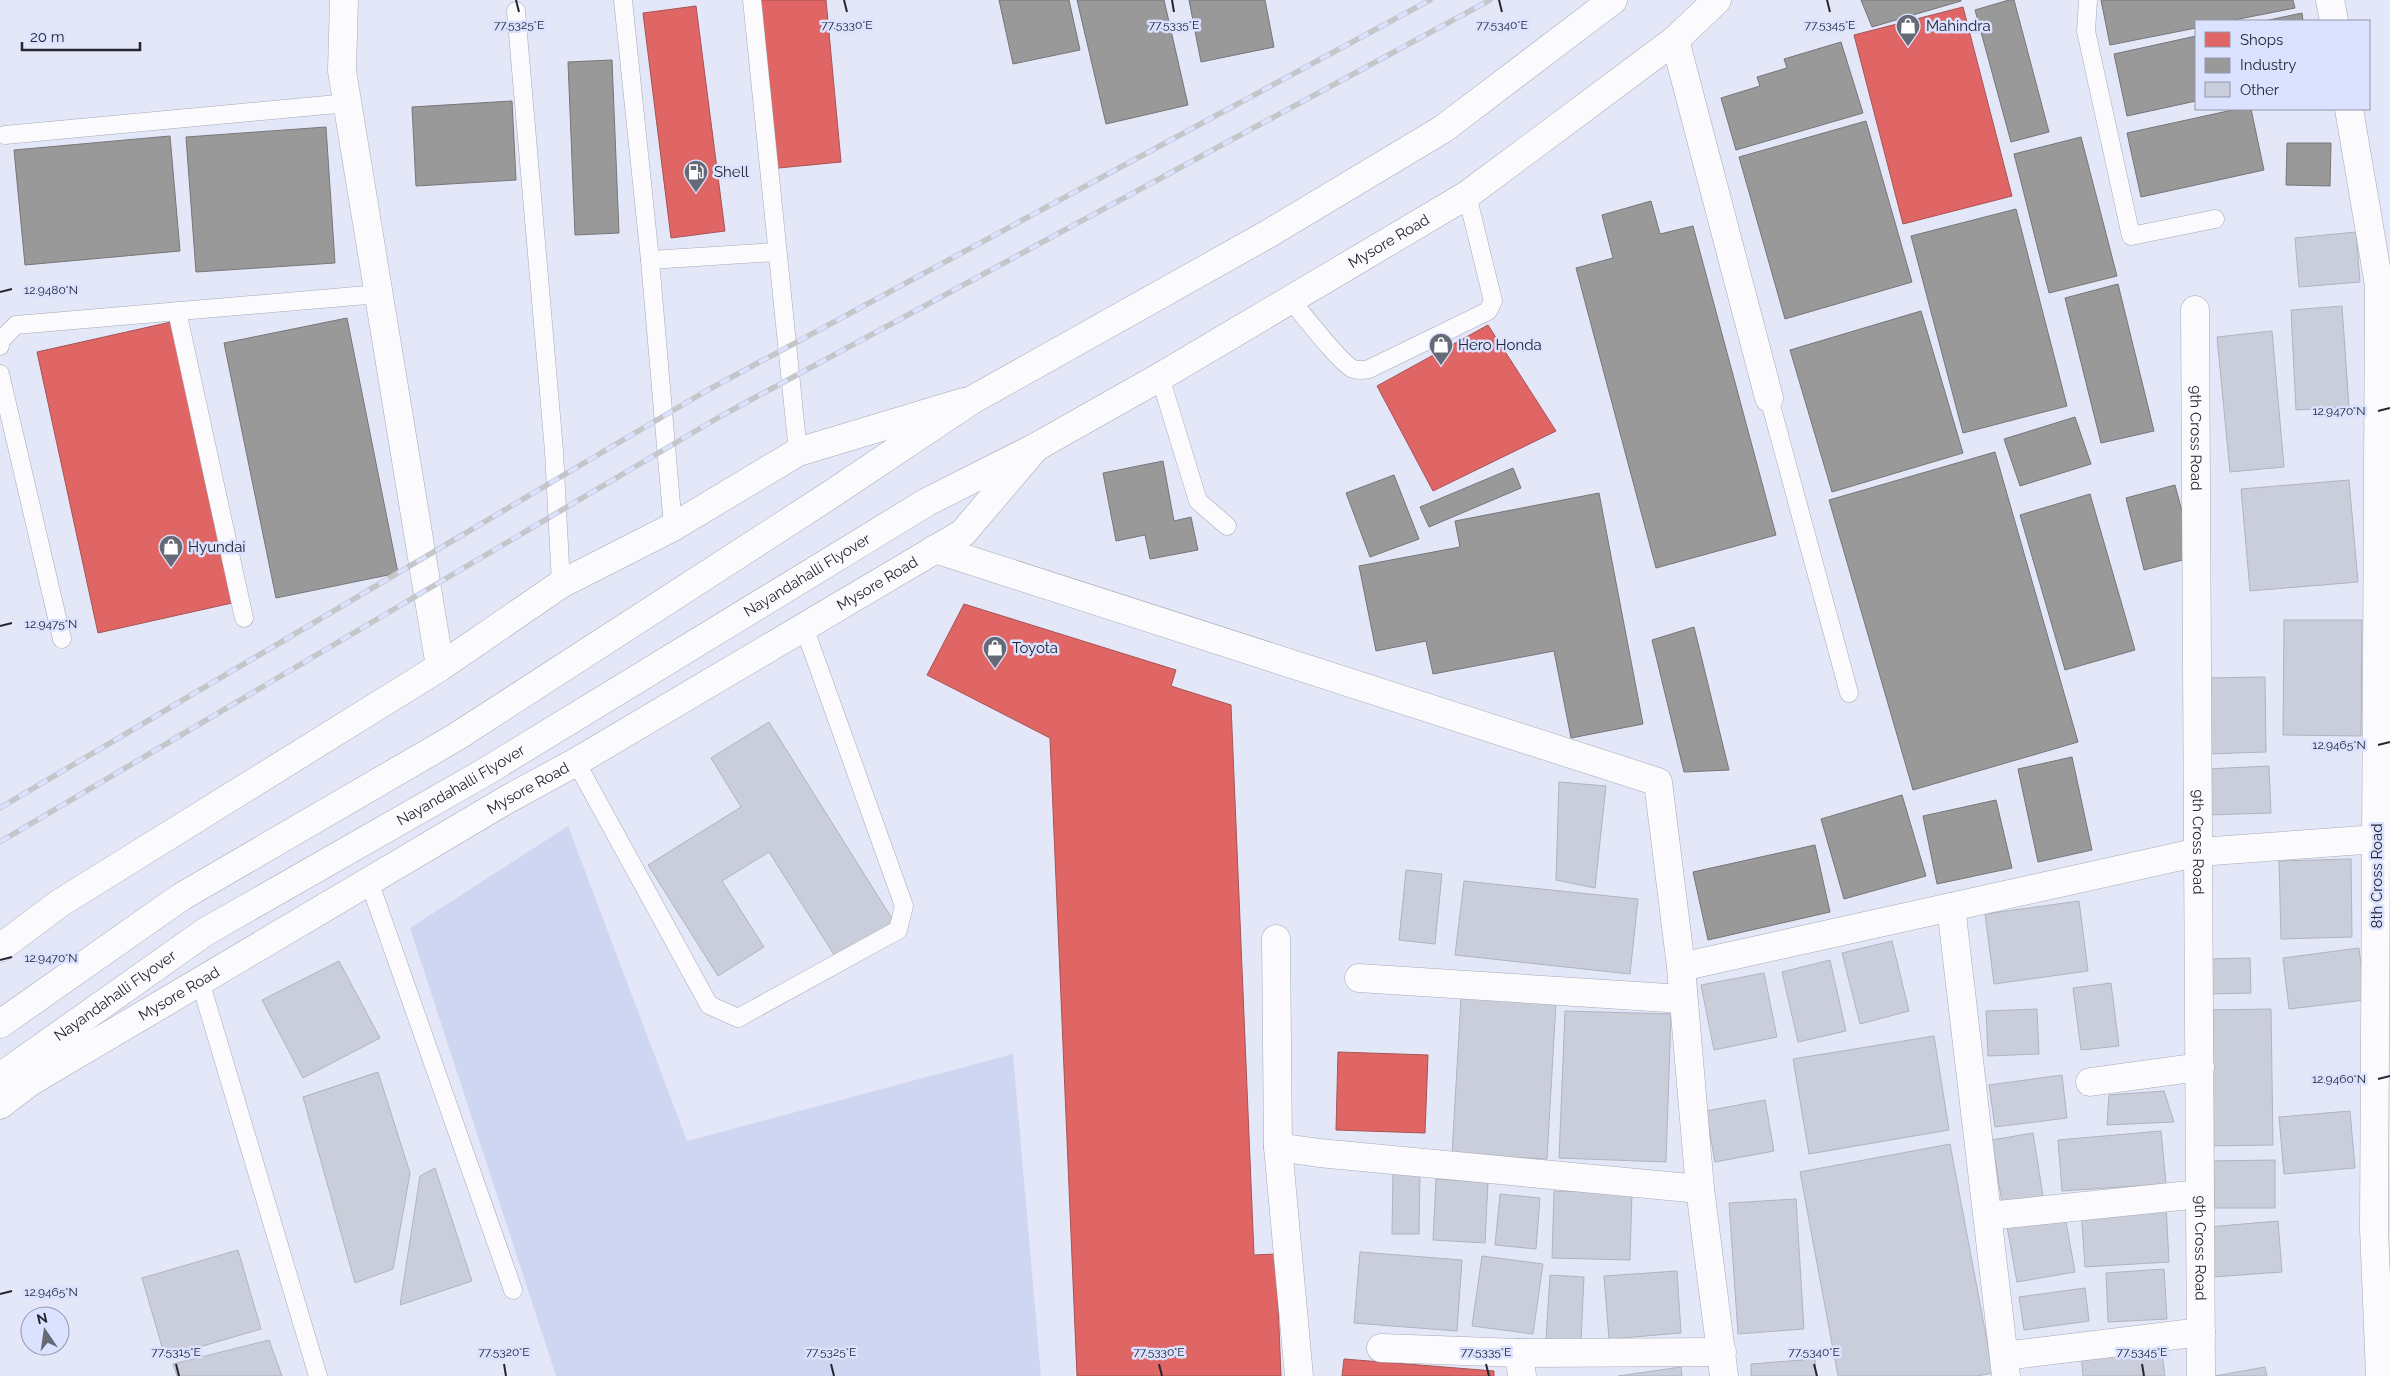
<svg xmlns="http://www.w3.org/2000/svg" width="2390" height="1376" font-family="Raleway,sans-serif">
	<rect width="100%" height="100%" fill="#e3e7f7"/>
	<polygon fill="#cfd6f2" points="568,826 687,1141 1013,1054 1041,1376 556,1376 410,928"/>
	<g fill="#e06666" stroke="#a75356">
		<polygon points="752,0 826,0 841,162 768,169"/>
		<polygon points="696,6 725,231 671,238 643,13"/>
		<polygon points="1963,7 2012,196 1903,224 1854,35"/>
		<polygon points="171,322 232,603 98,633 37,352"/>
		<polygon points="1488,325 1556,431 1433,491 1377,386"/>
		<polygon points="964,604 1176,670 1171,686 1231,705 1254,1255 1276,1254 1281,1376 1077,1376 1050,738 927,675"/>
		<polygon points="1338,1052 1428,1055 1425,1133 1336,1130"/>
		<polygon points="1344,1359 1494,1371 1494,1376 1342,1376"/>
	</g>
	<g fill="#999" stroke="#76767a">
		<polygon points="999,0 1069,0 1080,50 1013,64"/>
		<polygon points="1077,0 1164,0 1188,105 1106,124"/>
		<polygon points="1189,0 1265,0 1274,47 1201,62"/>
		<polygon points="1861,0 1961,0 1961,1 1872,27"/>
		<polygon points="2009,0 2014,0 2049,132 2011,142 1975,10"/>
		<polygon points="2101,0 2293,0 2295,8 2229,21 2196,21 2196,28 2110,45"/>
		<polygon points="2302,13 2303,21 2264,21"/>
		<polygon points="2196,36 2196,101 2127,116 2114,54"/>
		<polygon points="1841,42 1863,113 1736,150 1721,98 1760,86 1757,77 1787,68 1784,59"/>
		<polygon points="612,60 619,233 575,235 568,62"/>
		<polygon points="512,101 516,180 416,186 412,107"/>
		<polygon points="2237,109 2251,109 2264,170 2141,197 2127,133"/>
		<polygon points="1866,121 1912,282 1785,319 1739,157"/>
		<polygon points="326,127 335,263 196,272 186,137"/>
		<polygon points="170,136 180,251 25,265 14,150"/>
		<polygon points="2081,137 2117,276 2049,293 2014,154"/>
		<polygon points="2287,143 2331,143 2330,186 2286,185"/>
		<polygon points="1651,201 1660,234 1693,226 1776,535 1656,568 1576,268 1613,258 1602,215"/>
		<polygon points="2016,209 2067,406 1963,433 1911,236"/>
		<polygon points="2118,284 2154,431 2101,443 2065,298"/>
		<polygon points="1921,311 1963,453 1832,492 1790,350"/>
		<polygon points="347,318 398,573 276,598 224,343"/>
		<polygon points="2075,417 2091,464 2020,486 2004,439"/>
		<polygon points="1995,452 2078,742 1913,790 1829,500"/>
		<polygon points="1163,461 1174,521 1191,517 1198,550 1150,559 1145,535 1116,541 1103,473"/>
		<polygon points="1513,468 1521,488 1429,527 1420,507"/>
		<polygon points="1394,475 1419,539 1370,557 1346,493"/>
		<polygon points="2175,485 2194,557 2144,570 2126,498"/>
		<polygon points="1599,493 1643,724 1571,738 1554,651 1433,674 1426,641 1376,651 1359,566 1460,547 1455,521"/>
		<polygon points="2090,494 2135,650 2065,670 2020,515"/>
		<polygon points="1694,627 1729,770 1684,772 1652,640"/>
		<polygon points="2072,757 2092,850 2038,862 2018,769"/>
		<polygon points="1902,795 1926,876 1844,899 1821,819"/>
		<polygon points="1996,800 2012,868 1937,884 1923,816"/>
		<polygon points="1815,845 1830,912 1708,940 1693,872"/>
	</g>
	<g fill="#cacdda" stroke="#b0b4c0">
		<polygon points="2356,232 2360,282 2299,287 2295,238"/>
		<polygon points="2342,306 2349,407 2296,410 2291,310"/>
		<polygon points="2272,331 2284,467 2230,472 2217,337"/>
		<polygon points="2349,480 2358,582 2250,591 2241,489"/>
		<polygon points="2284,620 2362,620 2361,736 2283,735"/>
		<polygon points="2265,677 2266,752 2208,754 2206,678"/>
		<polygon points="769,722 896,925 838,961 769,852 722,881 764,947 718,976 648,865 741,807 711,758"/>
		<polygon points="2269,766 2271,813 2209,815 2207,769"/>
		<polygon points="1559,782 1606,786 1595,888 1556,880"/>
		<polygon points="2351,859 2352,937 2281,939 2279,861"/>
		<polygon points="1406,870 1442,874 1435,944 1399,940"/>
		<polygon points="1464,881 1638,899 1630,974 1455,955"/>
		<polygon points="2079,901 2088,971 1994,984 1985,914"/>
		<polygon points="1892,941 1909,1011 1860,1024 1842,953"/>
		<polygon points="2359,948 2365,1000 2289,1009 2283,958"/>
		<polygon points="2250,958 2251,993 2210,994 2208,959"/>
		<polygon points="1830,960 1846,1031 1798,1042 1782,972"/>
		<polygon points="339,961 380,1038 303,1078 262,1000"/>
		<polygon points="1764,973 1777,1037 1714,1050 1701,985"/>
		<polygon points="2111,983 2119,1046 2081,1050 2073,988"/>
		<polygon points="1461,998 1556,1003 1547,1159 1452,1154"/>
		<polygon points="2037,1009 2039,1054 1988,1056 1986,1011"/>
		<polygon points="2271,1009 2273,1145 2205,1146 2204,1010"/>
		<polygon points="1565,1011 1671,1014 1666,1162 1559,1158"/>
		<polygon points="1934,1036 1949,1130 1809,1154 1793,1059"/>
		<polygon points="378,1072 410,1173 393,1269 355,1283 303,1097"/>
		<polygon points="2062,1075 2067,1118 1995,1127 1989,1085"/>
		<polygon points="2164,1091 2174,1122 2107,1125 2109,1095"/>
		<polygon points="1765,1100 1774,1151 1715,1162 1706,1111"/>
		<polygon points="2350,1111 2355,1168 2284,1174 2279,1117"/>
		<polygon points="2161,1131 2166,1184 2062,1191 2058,1140"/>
		<polygon points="2033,1133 2043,1196 2002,1203 1992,1140"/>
		<polygon points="1950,1144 1993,1373 1977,1376 1838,1376 1800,1172"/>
		<polygon points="2275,1160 2275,1208 2208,1208 2208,1161"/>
		<polygon points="435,1168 472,1281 400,1305 420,1176"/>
		<polygon points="1393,1170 1420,1171 1419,1234 1392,1234"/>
		<polygon points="1436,1179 1488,1182 1485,1243 1433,1240"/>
		<polygon points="1554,1191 1632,1193 1630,1260 1552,1258"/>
		<polygon points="1500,1194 1540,1198 1536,1249 1495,1245"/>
		<polygon points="1796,1199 1804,1329 1738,1334 1729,1203"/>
		<polygon points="2166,1205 2169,1262 2085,1267 2081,1210"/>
		<polygon points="2064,1211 2075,1272 2017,1282 2006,1221"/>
		<polygon points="2278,1221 2282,1272 2213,1277 2208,1227"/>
		<polygon points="238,1250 261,1329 165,1357 142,1278"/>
		<polygon points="1360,1252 1462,1260 1457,1331 1354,1323"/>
		<polygon points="1482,1256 1543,1264 1533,1334 1472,1326"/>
		<polygon points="2164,1269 2167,1319 2108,1322 2106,1273"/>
		<polygon points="1677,1271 1681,1333 1609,1339 1604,1276"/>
		<polygon points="1550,1275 1584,1277 1581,1341 1546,1339"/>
		<polygon points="2085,1288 2089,1321 2024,1330 2019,1297"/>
		<polygon points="269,1340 282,1376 177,1376 173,1364"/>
		<polygon points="2161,1345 2165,1376 2083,1376 2081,1354"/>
		<polygon points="1815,1359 1816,1376 1751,1376 1751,1364"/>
		<polygon points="1681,1367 1682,1376 1618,1376"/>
		<polygon points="2265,1367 2267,1376 2215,1376"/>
	</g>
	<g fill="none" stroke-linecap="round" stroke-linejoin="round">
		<defs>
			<g id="lane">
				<polyline points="623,0 650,260 673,527"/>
				<polyline points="752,0 798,452"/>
				<polyline points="2088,0 2086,31 2131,236 2215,219"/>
				<polyline points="516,11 554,451 561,584"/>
				<polyline points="5,135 348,103"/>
				<polyline points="650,260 776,252"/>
				<path d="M1290,299c12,14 50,64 63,70 5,2 11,1 16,0l119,-58 5,-10 -26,-106"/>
				<polyline points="177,311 244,618"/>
				<polyline points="0,346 0,341 16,325 379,294"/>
				<polyline points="0,374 62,639"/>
				<polyline points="1160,377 1198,501 1227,526"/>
				<polyline points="1769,398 1849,693"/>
				<polyline points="576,762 709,1005 738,1018 898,930 904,906 804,627"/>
				<polyline points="369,881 513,1290"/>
				<polyline points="200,981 318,1376"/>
			</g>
			<g id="street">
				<polyline points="344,0 342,71 440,667"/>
				<polyline points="2330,0 2334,21"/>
				<polyline points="1675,40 1769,398"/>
				<polyline points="2349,109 2379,285 2374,1228 2380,1376"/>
				<path id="s1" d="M2195,310l6,1066"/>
				<polyline points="935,549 1658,782 1681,967"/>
				<polyline points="1951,907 2006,1376"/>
				<polyline points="1276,939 1278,1147 1319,1153 1700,1189"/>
				<polyline points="1359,978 1683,999"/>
				<polyline points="2090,1082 2200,1067"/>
				<polyline points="1278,1147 1299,1376"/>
				<polyline points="1988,1216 2200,1194"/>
				<polyline points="1381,1348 1519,1353 1522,1376"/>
				<polyline points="1519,1353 1722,1352"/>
				<polyline points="2004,1356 2201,1332"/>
				<polyline points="1724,1376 1700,1189 1681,967 2199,852 2377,839"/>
			</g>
			<g id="secondary">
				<polyline points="0,948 60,903 440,667 561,584 673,527 798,452 964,402"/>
				<path id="s2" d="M0,1105l30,-23 478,-283 68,-37 387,-229 73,-86"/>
			</g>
			<g id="highway">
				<polyline points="0,1024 181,897 456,737 830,495 972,400 1268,234 1443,129 1613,0"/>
				<path id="s3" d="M0,1077l205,-145 280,-160 442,-270 109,-55 124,-70 307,-182 208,-155 42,-40"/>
			</g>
		</defs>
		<use href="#lane" stroke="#a6aab6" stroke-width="19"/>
		<use href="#street" stroke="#a6aab6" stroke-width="29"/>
		<use href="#secondary" stroke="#a6aab6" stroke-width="29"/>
		<use href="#highway" stroke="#a6aab6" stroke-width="29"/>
		<use href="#lane" stroke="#fbfbfe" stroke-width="18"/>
		<use href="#street" stroke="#fbfbfe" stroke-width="28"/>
		<use href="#secondary" stroke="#fbfbfe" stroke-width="28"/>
		<use href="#highway" stroke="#fbfbfe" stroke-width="28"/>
		<defs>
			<g id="rail">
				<polyline points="0,808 706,391 1430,0"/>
				<polyline points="0,842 721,416 1490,0"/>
			</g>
		</defs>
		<use href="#rail" stroke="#c5c6ca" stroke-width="5.5"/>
		<use href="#rail" stroke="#dbe2ff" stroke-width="4" stroke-dasharray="11" stroke-linecap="butt"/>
	</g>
	<path fill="none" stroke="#232631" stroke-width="2" d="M516,0l3,12M844,0l3,12M1172,0l2,12M1499,0l3,12M1827,0l3,12M0,292l12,-3M2378,411l12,-3M0,626l12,-3M2378,745l12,-3M0,960l12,-3M2378,1079l12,-3M0,1294l12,-3M176,1364l3,12M504,1364l2,12M831,1364l3,12M1159,1364l3,12M1486,1364l3,12M1814,1364l3,12M2142,1364l2,12"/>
	<defs>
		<symbol id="shop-pin" viewBox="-11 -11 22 30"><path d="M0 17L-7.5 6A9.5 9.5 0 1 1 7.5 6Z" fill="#666a76" stroke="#dbe2ff"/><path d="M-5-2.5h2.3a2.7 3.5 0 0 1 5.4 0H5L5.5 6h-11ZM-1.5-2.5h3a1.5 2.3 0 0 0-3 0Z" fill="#fff"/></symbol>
		<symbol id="fuel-pin" viewBox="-11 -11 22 30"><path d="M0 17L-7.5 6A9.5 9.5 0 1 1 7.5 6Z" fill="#666a76" stroke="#dbe2ff"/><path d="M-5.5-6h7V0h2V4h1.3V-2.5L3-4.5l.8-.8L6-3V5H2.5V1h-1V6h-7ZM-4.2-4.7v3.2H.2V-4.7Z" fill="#fff"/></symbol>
	</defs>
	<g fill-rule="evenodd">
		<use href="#shop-pin" x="1894" y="12" width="28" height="38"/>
		<use href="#fuel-pin" x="682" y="158" width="28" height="38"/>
		<use href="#shop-pin" x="1427" y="331" width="28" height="38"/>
		<use href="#shop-pin" x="157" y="533" width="28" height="38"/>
		<use href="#shop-pin" x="981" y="634" width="28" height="38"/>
	</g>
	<g text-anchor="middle" stroke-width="5" stroke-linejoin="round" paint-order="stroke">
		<g font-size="15" fill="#232631" stroke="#dbe2ff" text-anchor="start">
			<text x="1926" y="31">Mahindra</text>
			<text x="714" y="177">Shell</text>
			<text x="1458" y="350">Hero Honda</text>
			<text x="188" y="552">Hyundai</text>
			<text x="1012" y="653">Toyota</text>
		</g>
		<g font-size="15" fill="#232631" stroke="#dbe2ff">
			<text dy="5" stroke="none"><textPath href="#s3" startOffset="1622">Mysore Road</textPath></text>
			<text dy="5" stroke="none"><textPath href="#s1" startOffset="128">9th Cross Road</textPath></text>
			<text dy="5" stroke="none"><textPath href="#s3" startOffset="951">Nayandahalli Flyover</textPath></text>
			<text dy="5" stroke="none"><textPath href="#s2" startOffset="1021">Mysore Road</textPath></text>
			<text dy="5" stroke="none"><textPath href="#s3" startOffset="546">Nayandahalli Flyover</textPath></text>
			<text dy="5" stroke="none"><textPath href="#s2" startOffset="616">Mysore Road</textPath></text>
			<text dy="5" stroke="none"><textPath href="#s1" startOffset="532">9th Cross Road</textPath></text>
			<text transform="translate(2377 876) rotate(-90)" y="5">8th Cross Road</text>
			<text dy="5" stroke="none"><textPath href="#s2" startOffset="211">Mysore Road</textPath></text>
			<text dy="5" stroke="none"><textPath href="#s3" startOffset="141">Nayandahalli Flyover</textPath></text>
			<text dy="5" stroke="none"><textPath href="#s1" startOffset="938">9th Cross Road</textPath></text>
		</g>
	</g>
	<g font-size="12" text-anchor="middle" fill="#232631" stroke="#dbe2ff" stroke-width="5" stroke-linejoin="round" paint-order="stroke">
		<text x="519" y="29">77.5325°E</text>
		<text x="847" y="29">77.5330°E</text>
		<text x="1174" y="29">77.5335°E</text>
		<text x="1502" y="29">77.5340°E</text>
		<text x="1830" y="29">77.5345°E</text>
		<text x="51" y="294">12.9480°N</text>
		<text x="2339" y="415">12.9470°N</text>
		<text x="51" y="628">12.9475°N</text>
		<text x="2339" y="749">12.9465°N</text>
		<text x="51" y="962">12.9470°N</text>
		<text x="2339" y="1083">12.9460°N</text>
		<text x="51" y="1296">12.9465°N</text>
		<text x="176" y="1356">77.5315°E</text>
		<text x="504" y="1356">77.5320°E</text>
		<text x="831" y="1356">77.5325°E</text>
		<text x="1159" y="1356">77.5330°E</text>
		<text x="1486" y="1356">77.5335°E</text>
		<text x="1814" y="1356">77.5340°E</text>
		<text x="2142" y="1356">77.5345°E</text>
	</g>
	<rect x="2195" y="20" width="175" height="90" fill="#dbe2ff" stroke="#9197ad"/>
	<rect x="2205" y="32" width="25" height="15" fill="#e06666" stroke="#9197ad"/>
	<text x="2240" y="45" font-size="15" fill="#232631">Shops</text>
	<rect x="2205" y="58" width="25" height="15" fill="#999999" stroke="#9197ad"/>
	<text x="2240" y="70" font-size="15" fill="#232631">Industry</text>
	<rect x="2205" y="82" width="25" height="15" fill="#cacdda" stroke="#9197ad"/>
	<text x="2240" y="95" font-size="15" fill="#232631">Other</text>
	<g transform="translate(45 1331) rotate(347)"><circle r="24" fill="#dbe2ff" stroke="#9197ad"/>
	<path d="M0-4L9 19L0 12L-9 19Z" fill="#666a76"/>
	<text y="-8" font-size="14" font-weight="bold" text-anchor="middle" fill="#232631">N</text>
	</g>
	<path d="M22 42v8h118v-8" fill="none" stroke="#232631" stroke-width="2.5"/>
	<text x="30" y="42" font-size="15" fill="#232631" stroke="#dbe2ff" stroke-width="4" paint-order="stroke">20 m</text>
</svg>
